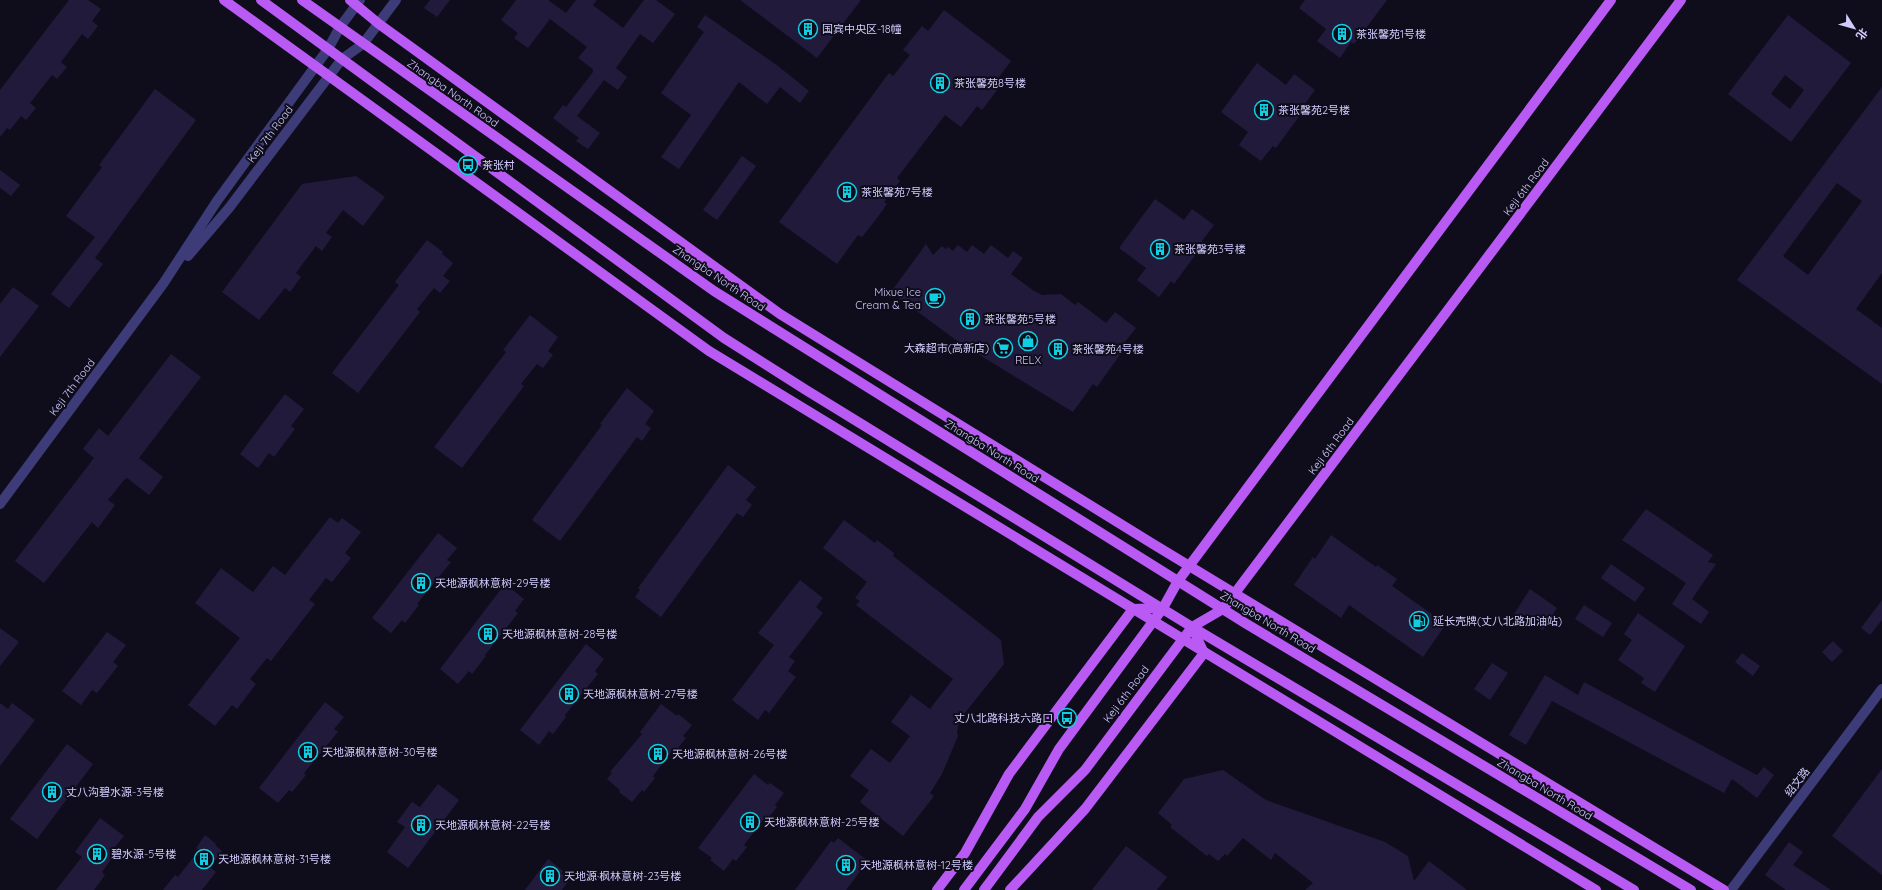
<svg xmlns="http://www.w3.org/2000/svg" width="1882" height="890" font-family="Quicksand,'Noto Sans SC',sans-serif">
	<rect width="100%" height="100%" fill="#0f0d1c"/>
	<g fill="#211a3b" fill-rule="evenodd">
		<polygon points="69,0 88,0 101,9 92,21 98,26 88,39 82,34 61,62 67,67 57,79 52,75 30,103 36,108 26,120 21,116 10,130 7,128 0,137 0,90"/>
		<polygon points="430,0 450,0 437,17 424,8"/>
		<polygon points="516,0 548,0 566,13 576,0 597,0 593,5 623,28 644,0 656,0 675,14 653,43 640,34 616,68 627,77 618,90 604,80 577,116 600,133 588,149 576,141 579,138 553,118 563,105 566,107 593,72 593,69 578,58 587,47 550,19 528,48 514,38 518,33 501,20"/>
		<polygon points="740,0 861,0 817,58"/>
		<polygon points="1305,0 1387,0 1354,44 1351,42 1340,58 1317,41 1326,29 1299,8"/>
		<polygon points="944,10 1011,61 996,81 1001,85 982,110 977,106 961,127 945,115 897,178 900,181 884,202 887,204 877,218 862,237 858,235 837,264 779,222 889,73 893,76 910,55 903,50 922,26 928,31"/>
		<polygon points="705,15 778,66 809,91 800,103 780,87 767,104 739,82 679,169 661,157 691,115 661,93 704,32 697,27"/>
		<path d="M1788,15l63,48 -60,79 -63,-48zM1785,75l19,15 -14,19 -19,-15z"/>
		<polygon points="1257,63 1286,85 1294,74 1315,90 1304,105 1306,107 1276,148 1273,146 1261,161 1239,145 1248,132 1221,112"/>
		<path d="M1882,87v186l-26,36 26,19v56l-145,-104zM1837,183l25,18 -54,74 -25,-19z"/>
		<polygon points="155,89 196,120 95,258 103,264 69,308 51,294 95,237 66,216 102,167 99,165"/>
		<polygon points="742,156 756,166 717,220 703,210"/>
		<polygon points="0,170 20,185 11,196 0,188"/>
		<polygon points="356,176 385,197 363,226 343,210 326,233 332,237 322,251 316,246 296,273 301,277 290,292 285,288 259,320 222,292 302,184"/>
		<polygon points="1155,199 1184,220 1192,209 1214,225 1202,241 1204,243 1174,284 1171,281 1159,297 1137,280 1146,268 1119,248"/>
		<polygon points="427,240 443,252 442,254 453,263 443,276 450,281 440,293 434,288 417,309 420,312 358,393 332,373 399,285 395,282"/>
		<polygon points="926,244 933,255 942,246 946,249 948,247 953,251 958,245 967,252 972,245 984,254 991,245 1008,258 1013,251 1023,258 1011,274 1034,291 1042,295 1061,294 1075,305 1078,302 1106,323 1115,312 1136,328 1124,343 1127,345 1097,387 1093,384 1073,412 960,343 891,292"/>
		<polygon points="13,287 39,306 0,357 0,304"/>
		<polygon points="530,315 558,337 548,351 553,355 543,368 537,364 521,384 524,386 462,468 434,447 506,352 503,350"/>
		<polygon points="171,354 201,377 139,458 163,477 149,495 127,478 124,480 108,500 115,505 98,528 92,522 44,583 15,561 94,458 83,449 99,428 108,436"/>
		<polygon points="627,388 654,411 645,424 651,428 642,441 637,437 560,541 532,520 602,425 600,424"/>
		<polygon points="285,394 304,409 291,426 295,429 274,457 269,453 258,468 240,454"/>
		<polygon points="728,465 756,487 746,500 752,505 743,517 737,513 661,617 635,597 640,590 638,588"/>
		<polygon points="1646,509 1713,555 1708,562 1716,564 1692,599 1709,612 1701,624 1672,604 1686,583 1622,540"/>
		<polygon points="330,517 338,523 342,518 361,532 345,553 351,558 332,582 326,578 309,600 315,604 271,661 267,658 250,679 256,684 237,709 232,705 215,726 188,705 240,638 195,603 221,568 253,592 273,566 285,575"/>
		<polygon points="844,520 875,543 877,540 894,553 893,556 1001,640 1004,664 960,719 957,731 958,736 942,774 930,793 934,796 903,836 860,802 869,790 850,776 871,749 890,763 910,736 891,722 911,695 930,709 953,679 856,605 860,601 855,598 867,582 823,548"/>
		<polygon points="438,533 457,548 447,560 451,562 417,604 419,605 405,623 402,620 391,633 372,618"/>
		<polygon points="1331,535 1376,567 1377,565 1397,579 1392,586 1446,624 1423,657 1349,605 1341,618 1294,585 1313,557 1315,559"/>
		<polygon points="1611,564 1645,588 1635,602 1601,578"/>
		<polygon points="800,580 823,598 816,607 823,613 789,657 795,661 788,671 796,677 769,713 765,710 758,720 732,700 774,645 758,633"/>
		<polygon points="505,584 524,599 515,611 518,613 485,655 486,656 472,674 469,671 458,684 440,669"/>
		<polygon points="1530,589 1557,608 1543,630 1514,614"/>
		<polygon points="1882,600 1882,620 1870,635 1861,628"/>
		<polygon points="1584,605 1612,623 1603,637 1575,619"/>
		<polygon points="1638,613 1685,646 1655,692 1641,683 1644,678 1618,660 1632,640 1624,634"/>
		<polygon points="0,628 19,642 0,666"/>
		<polygon points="107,632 126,645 113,662 118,666 97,693 92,690 81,705 62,691"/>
		<polygon points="1833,641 1843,651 1832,662 1822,652"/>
		<polygon points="586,644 604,659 595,671 598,674 565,715 566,717 553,734 549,731 539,745 520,730"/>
		<polygon points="1742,653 1760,666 1753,676 1735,662"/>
		<polygon points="1492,663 1508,673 1490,700 1474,689"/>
		<polygon points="1545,675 1578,695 1584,682 1757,775 1764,767 1774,775 1757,798 1732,779 1724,793 1552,701 1526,745 1509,735"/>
		<polygon points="325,702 344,717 334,729 338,732 304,773 306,775 292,792 289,790 278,803 259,788"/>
		<polygon points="0,703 8,709 12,703 35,720 0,766"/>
		<polygon points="661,704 677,716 678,714 692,725 683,736 686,738 674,753 672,751 653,776 655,778 644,792 642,790 632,802 619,792 620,790 607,779 612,773 610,772 642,734 640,732"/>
		<polygon points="67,744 93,764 37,839 10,819"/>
		<polygon points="1882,769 1882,875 1832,836"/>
		<polygon points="1223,770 1266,800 1385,842 1408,856 1414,881 1429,861 1467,890 1305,890 1313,883 1275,853 1271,860 1243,838 1227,856 1225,854 1218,861 1209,854 1207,856 1170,827 1172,825 1158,813 1184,779"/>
		<polygon points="754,774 768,785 770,783 784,793 775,805 777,807 766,821 763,820 744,845 747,847 736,861 733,859 724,871 710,860 712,858 698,848"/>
		<polygon points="438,784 459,800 408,868 387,852 405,827 397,822 412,802 420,807"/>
		<polygon points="100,818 124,836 115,847 118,850 102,872 105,875 94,890 56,890 82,857 75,852"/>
		<polygon points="205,835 216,844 215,845 222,851 210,867 216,872 202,890 163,890 175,875 178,877 199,850 196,848"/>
		<polygon points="838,838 868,861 846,890 795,890 831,841 834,843"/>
		<polygon points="1789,842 1803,852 1793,865 1831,890 1786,890 1765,875"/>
		<polygon points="1126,846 1167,877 1157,890 1092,890"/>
		<polygon points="548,859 563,871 561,873 569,880 562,890 525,890"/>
	</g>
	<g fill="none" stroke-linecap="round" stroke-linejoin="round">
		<g stroke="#3d3b78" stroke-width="10">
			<polyline points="188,256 229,208 342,59 363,44 396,0"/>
			<polyline points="0,504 163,284 217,201 328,49 340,27 360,0"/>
			<polyline points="1731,890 1882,689"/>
		</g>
		<g stroke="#ba5af4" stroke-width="10">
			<polyline points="224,0 709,351 1596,890"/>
			<polyline points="261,0 724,338 806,390 1192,627 1634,890"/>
			<polyline points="302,0 714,291 1245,623 1691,890"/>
			<polyline points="350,0 379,24 780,314 1153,544 1724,890"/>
			<polyline points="937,890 965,853 1009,774 1133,609 1163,608"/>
			<polyline points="964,890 1025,809 1059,749 1163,608 1178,581 1611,0"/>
			<polyline points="984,890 1038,817 1085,770 1192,627 1223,609 1681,0"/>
			<polyline points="1010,890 1085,809 1204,653 1192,627"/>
		</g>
	</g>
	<defs>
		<symbol id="building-ring" viewBox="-11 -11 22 22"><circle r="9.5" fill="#0f0d1c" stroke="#0fcfe3" stroke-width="1.5"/><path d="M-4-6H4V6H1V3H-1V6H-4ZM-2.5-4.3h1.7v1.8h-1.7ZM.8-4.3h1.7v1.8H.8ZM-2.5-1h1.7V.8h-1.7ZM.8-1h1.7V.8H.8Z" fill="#0fcfe3"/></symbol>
		<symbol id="bus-ring" viewBox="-11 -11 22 22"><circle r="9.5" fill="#0f0d1c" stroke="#0fcfe3" stroke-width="1.5"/><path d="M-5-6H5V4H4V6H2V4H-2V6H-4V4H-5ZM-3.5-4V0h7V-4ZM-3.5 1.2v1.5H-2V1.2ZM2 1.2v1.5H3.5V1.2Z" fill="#0fcfe3"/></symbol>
		<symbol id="cafe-ring" viewBox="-11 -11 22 22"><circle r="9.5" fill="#0f0d1c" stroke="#0fcfe3" stroke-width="1.5"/><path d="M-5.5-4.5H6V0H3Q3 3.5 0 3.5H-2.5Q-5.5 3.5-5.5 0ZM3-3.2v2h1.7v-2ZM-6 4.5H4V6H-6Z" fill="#0fcfe3"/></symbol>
		<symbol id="shop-ring" viewBox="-11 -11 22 22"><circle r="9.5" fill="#0f0d1c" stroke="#0fcfe3" stroke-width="1.5"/><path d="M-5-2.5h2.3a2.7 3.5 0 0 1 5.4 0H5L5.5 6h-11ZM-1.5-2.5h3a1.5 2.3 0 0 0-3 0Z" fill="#0fcfe3"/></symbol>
		<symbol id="supermarket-ring" viewBox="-11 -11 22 22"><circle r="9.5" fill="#0f0d1c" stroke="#0fcfe3" stroke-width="1.5"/><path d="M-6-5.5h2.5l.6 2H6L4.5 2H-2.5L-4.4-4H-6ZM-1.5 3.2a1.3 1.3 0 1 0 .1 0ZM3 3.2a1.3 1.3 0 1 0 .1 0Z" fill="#0fcfe3"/></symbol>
		<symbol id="fuel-ring" viewBox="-11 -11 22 22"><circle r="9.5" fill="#0f0d1c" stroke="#0fcfe3" stroke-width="1.5"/><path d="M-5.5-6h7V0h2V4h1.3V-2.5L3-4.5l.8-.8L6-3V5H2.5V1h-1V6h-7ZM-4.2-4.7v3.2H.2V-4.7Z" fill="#0fcfe3"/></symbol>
	</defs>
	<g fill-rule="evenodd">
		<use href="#building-ring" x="797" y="18" width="22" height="22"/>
		<use href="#building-ring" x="1331" y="23" width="22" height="22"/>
		<use href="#building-ring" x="929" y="72" width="22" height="22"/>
		<use href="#building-ring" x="1253" y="99" width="22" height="22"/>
		<use href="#bus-ring" x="457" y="154" width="22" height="22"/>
		<use href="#building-ring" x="836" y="181" width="22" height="22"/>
		<use href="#building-ring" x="1149" y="238" width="22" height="22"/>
		<use href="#cafe-ring" x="924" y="287" width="22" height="22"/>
		<use href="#building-ring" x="959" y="308" width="22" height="22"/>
		<use href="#shop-ring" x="1017" y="330" width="22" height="22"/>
		<use href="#supermarket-ring" x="992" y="337" width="22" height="22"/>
		<use href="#building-ring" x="1047" y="338" width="22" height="22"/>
		<use href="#building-ring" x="410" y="572" width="22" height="22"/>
		<use href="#fuel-ring" x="1408" y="610" width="22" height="22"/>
		<use href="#building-ring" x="477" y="623" width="22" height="22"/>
		<use href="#building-ring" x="558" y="683" width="22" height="22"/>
		<use href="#bus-ring" x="1056" y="707" width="22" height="22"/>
		<use href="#building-ring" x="297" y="741" width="22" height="22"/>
		<use href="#building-ring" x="647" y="743" width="22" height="22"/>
		<use href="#building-ring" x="41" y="781" width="22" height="22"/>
		<use href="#building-ring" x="739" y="811" width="22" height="22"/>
		<use href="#building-ring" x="410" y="814" width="22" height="22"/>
		<use href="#building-ring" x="86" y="843" width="22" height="22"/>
		<use href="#building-ring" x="193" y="848" width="22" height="22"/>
		<use href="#building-ring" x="835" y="854" width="22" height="22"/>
		<use href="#building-ring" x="539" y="865" width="22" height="22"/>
	</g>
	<g text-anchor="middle" stroke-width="4" stroke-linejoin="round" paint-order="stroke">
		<g font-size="11" fill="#d0cbfb" stroke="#0f0d1c" text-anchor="start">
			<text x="822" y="33">国宾中央区-18幢</text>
			<text x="1356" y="38">茶张馨苑1号楼</text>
			<text x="954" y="87">茶张馨苑8号楼</text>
			<text x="1278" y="114">茶张馨苑2号楼</text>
			<text x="482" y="169">茶张村</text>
			<text x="861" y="196">茶张馨苑7号楼</text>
			<text x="1174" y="253">茶张馨苑3号楼</text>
			<text x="921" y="296" text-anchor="end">Mixue Ice<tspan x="921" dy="13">Cream &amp; Tea</tspan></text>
			<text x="984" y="323">茶张馨苑5号楼</text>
			<text x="989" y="352" text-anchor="end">大森超市(高新店)</text>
			<text x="1072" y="353">茶张馨苑4号楼</text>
			<text x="1028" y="364" text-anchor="middle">RELX</text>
			<text x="435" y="587">天地源枫林意树-29号楼</text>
			<text x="1433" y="625">延长壳牌(丈八北路加油站)</text>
			<text x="502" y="638">天地源枫林意树-28号楼</text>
			<text x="583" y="698">天地源枫林意树-27号楼</text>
			<text x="1053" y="722" text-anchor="end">丈八北路科技六路口</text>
			<text x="322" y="756">天地源枫林意树-30号楼</text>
			<text x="672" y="758">天地源枫林意树-26号楼</text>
			<text x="66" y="796">丈八沟碧水源-3号楼</text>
			<text x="764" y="826">天地源枫林意树-25号楼</text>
			<text x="435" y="829">天地源枫林意树-22号楼</text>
			<text x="111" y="858">碧水源-5号楼</text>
			<text x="218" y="863">天地源枫林意树-31号楼</text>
			<text x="860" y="869">天地源枫林意树-12号楼</text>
			<text x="564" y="880">天地源·枫林意树-23号楼</text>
		</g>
		<g font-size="11" fill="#d0cbfb" stroke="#0f0d1c">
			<text transform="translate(453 93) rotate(35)" y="4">Zhangba North Road</text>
			<text transform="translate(270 134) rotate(-53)" y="4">Keji 7th Road</text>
			<text transform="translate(1526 187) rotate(-53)" y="4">Keji 6th Road</text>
			<text transform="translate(719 278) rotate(34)" y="4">Zhangba North Road</text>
			<text transform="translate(72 387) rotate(-53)" y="4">Keji 7th Road</text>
			<text transform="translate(1331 446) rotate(-53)" y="4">Keji 6th Road</text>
			<text transform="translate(992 451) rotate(32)" y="4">Zhangba North Road</text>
			<text transform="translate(1268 622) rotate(31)" y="4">Zhangba North Road</text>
			<text transform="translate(1126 694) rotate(-53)" y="4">Keji 6th Road</text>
			<text transform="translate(1797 782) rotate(-53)" y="4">绍文路</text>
			<text transform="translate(1545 789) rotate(31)" y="4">Zhangba North Road</text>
		</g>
	</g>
	<g transform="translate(1854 28) rotate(127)" stroke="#0f0d1c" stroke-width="3" paint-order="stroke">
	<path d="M0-3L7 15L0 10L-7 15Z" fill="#d0cbfb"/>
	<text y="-6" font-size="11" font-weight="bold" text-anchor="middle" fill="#d0cbfb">北</text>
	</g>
</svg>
